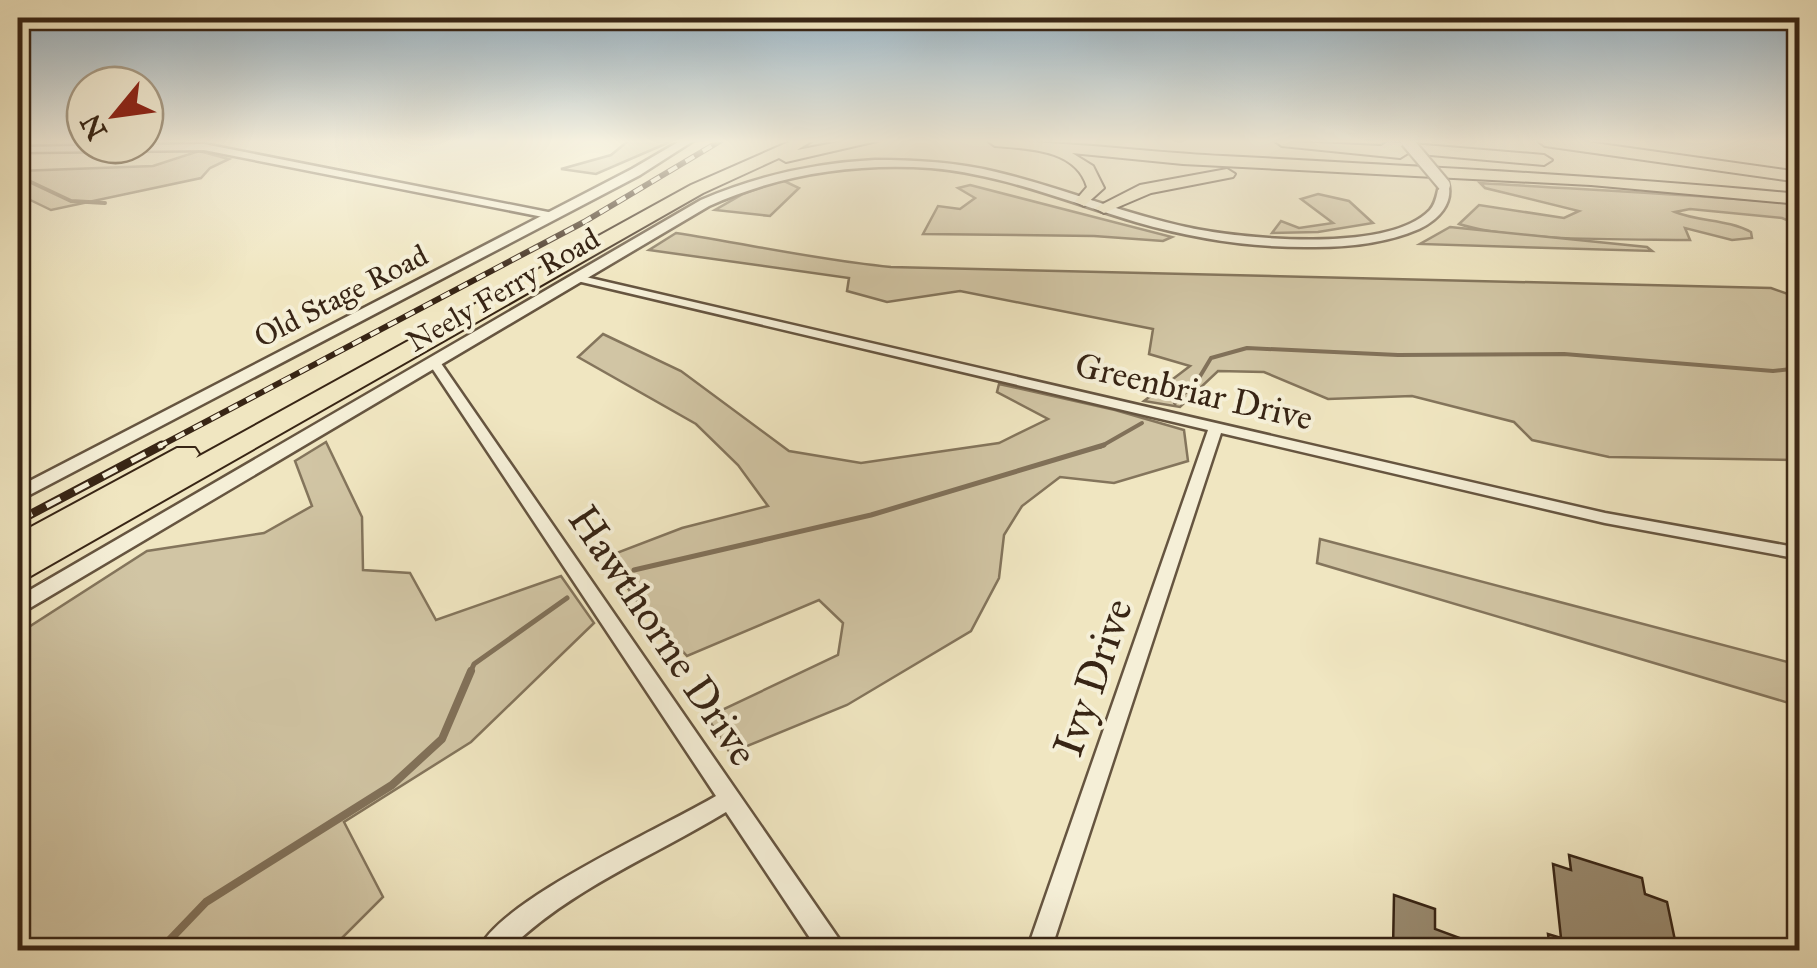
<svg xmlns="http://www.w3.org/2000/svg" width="1817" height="968" font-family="'IM FELL Great Primer',serif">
	<rect width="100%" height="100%" fill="#f0e6c1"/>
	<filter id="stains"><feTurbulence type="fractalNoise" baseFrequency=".002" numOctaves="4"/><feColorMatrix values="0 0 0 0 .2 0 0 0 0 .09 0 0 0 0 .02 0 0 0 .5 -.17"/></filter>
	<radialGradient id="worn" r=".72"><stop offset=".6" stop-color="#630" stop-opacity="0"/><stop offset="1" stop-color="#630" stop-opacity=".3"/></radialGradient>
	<g fill="#d1c5a4" stroke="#84755c" stroke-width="2.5">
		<polygon points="628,141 672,141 596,174 561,169 611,155"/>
		<polygon points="199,151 229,159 210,168 201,178 51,210 18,194 18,171 153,166"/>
		<polygon points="782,180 799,188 770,216 715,210 743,194"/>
		<path d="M1480,183c107,7 213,11 319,21v21l-17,-7 -92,-9 -15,3c25,10 52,7 76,20l1,6 -20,2 -47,-12 5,12c-62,-1 -174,2 -231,-16l20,-19 85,13 15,-7 -94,-23z"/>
		<polygon points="970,185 1172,237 1163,241 1094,236 923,234 938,206 960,209 975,198 958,188"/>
		<polygon points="1318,194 1349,201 1373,223 1318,232 1272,233 1281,221 1299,228 1333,223 1301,199"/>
		<polygon points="1450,227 1647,247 1652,251 1420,244"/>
		<path d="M676,233c72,11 142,27 215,34l880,21 28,10v162l-190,-3 -77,-17 -18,-18 -102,-26 -84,3 -64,-27 -46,-1 -38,36 -36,-6 46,-35 -41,-12 4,-25 -193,-38 -73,11 -40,-11 2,-13 -200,-28z"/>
		<polygon points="603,334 681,371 789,451 861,463 999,443 1048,419 997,392 999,384 1115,410 1184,430 1188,461 1114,483 1060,477 1022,506 1004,535 999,578 971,631 847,705 730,753 707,717 838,655 843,623 819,600 687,656 636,600 606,557 682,528 768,506 738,465 696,424 578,357"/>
		<polygon points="326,442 362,517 363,570 410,573 436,620 561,576 594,623 471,742 344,822 383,897 330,950 18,950 18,634 147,551 264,533 312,506 295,461"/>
		<polygon points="1320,539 1799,665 1799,706 1317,563"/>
	</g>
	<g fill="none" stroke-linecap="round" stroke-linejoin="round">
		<g stroke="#817159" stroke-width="4">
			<polyline points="18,176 71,201 105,203"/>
			<polyline points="1175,403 1199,378 1211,358 1247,348 1398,355 1564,354 1773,371 1800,368"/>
			<polyline points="1100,447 1142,423"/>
		</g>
		<g stroke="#817159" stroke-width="5">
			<polyline points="634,570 871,515 1104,445"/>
			<polyline points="470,673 474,664 567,598"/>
		</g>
		<polyline stroke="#817159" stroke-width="8" points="160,950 206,902 392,785 442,739 471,671"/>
	</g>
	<g fill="#98896e" stroke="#382515" stroke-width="2.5">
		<polygon points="1569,855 1642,878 1645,894 1667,902 1677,950 1550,950 1548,934 1561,938 1553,864 1571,870"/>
		<polygon points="1394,895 1435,909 1435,929 1492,950 1393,950"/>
	</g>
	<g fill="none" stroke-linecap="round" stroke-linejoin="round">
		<defs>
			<g id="minor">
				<polygon points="1791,141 1800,141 1800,144 1792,143"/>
				<polygon points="204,144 553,213 558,216 553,219 204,150 18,152 18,147"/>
				<polygon points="577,275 1605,513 1800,548 1800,559 1605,523 1221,433 1051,950 1027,950 1208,430 573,280 572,278"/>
				<path d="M434,358l4,1 403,583 3,8h-26l-92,-138c-74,45 -156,77 -218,138h-29c18,-49 187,-124 237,-154l-288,-434z"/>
			</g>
			<g id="tertiary">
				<polygon points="680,141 693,141 640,175 18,501 18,487 632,169"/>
				<path d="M875,160c41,0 81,2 121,12 64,15 125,41 190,55 54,12 202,27 244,-17 7,-8 7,-18 10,-28h8c6,22 -10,38 -29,47 -32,14 -69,18 -104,18 -61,1 -120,-8 -179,-25 -68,-20 -134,-48 -205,-54 -77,-5 -151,6 -222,38l-691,409v-18l683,-397c56,-24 113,-37 174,-40z"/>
			</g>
			<g id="motorway">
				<polygon points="791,141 812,141 797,150 844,141 877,141 786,162 779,158 703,193 29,577 18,580 21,555 18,556 18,534 177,448 195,448 199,454 196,458 691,185"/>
				<path d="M988,141c78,0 156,11 235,15 192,10 384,20 577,38v10l-209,-19 -408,-21 -111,-11 21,13 11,22 -20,18 -9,-5 12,-14c-11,-38 -59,-38 -92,-41z"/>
				<polygon points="1275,141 1381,146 1388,142 1544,155 1552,160 1544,165 1408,153 1400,158 1282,146"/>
				<polygon points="1538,141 1580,141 1800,172 1800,182 1545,146"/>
				<polygon points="1227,169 1235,174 1233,177 1151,193 1104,213 1095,208 1140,185"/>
			</g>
		</defs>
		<use href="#minor" stroke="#665540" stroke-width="5"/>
		<use href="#tertiary" stroke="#665540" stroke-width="5"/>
		<use href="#motorway" stroke="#382515" stroke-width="4"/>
		<use href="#minor" fill="#f5efd7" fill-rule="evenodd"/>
		<use href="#tertiary" fill="#f5efd7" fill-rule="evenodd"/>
		<use href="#motorway" fill="#f0e6c1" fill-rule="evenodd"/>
		<defs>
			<polyline id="rail-far1" points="158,447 584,222 720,141"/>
			<polyline id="rail" points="18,521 162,445"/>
		</defs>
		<use href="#rail-far1" stroke="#382515" stroke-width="6"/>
		<use href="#rail" stroke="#382515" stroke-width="9"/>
		<use href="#rail-far1" stroke="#f5efd7" stroke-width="4" stroke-dasharray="10" stroke-linecap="butt"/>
		<use href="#rail" stroke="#f5efd7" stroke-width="5" stroke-dasharray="16" stroke-linecap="butt"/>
		<defs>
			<polyline id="tertiary-bridge" points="1407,141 1444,185"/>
		</defs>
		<use href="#tertiary-bridge" stroke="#665540" stroke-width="16" stroke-linecap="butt"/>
		<use href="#tertiary-bridge" stroke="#f5efd7" stroke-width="12"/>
	</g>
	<linearGradient id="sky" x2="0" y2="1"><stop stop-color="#92aec1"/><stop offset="0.51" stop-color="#f8f4e3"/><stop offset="1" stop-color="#f8f4e3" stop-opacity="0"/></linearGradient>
	<rect width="1817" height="277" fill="url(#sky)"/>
	<g text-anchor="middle" stroke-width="8" stroke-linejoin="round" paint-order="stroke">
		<g font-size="30" fill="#382515" stroke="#f5efd7">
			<text transform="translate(503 290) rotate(-30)" y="10">Neely Ferry Road</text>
			<text transform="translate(341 296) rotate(-27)" y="10">Old Stage Road</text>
		</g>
		<g font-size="35" fill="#382515" stroke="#f5efd7">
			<text transform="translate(1194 391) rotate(13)" y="12">Greenbriar Drive</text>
		</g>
		<g font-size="42" fill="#382515" stroke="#f5efd7">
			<text transform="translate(664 635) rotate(56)" y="15">Hawthorne Drive</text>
			<text transform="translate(1092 677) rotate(-71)" y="15">Ivy Drive</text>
		</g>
	</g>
	<rect width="1817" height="968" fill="none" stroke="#f0e6c1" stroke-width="60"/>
	<rect x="20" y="20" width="1777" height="928" fill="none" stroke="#382515" stroke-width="5"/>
	<rect x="30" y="30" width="1757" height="908" fill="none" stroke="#382515" stroke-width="2.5"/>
	<g transform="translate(115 115) rotate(241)"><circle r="48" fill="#f5efd7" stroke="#a99e89" stroke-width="2.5"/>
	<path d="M0-8L18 38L0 25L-18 38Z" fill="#8f2418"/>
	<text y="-15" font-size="28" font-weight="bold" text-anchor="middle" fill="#382515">N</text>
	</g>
	<rect width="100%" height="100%" filter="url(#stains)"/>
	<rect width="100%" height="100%" fill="url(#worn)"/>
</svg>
